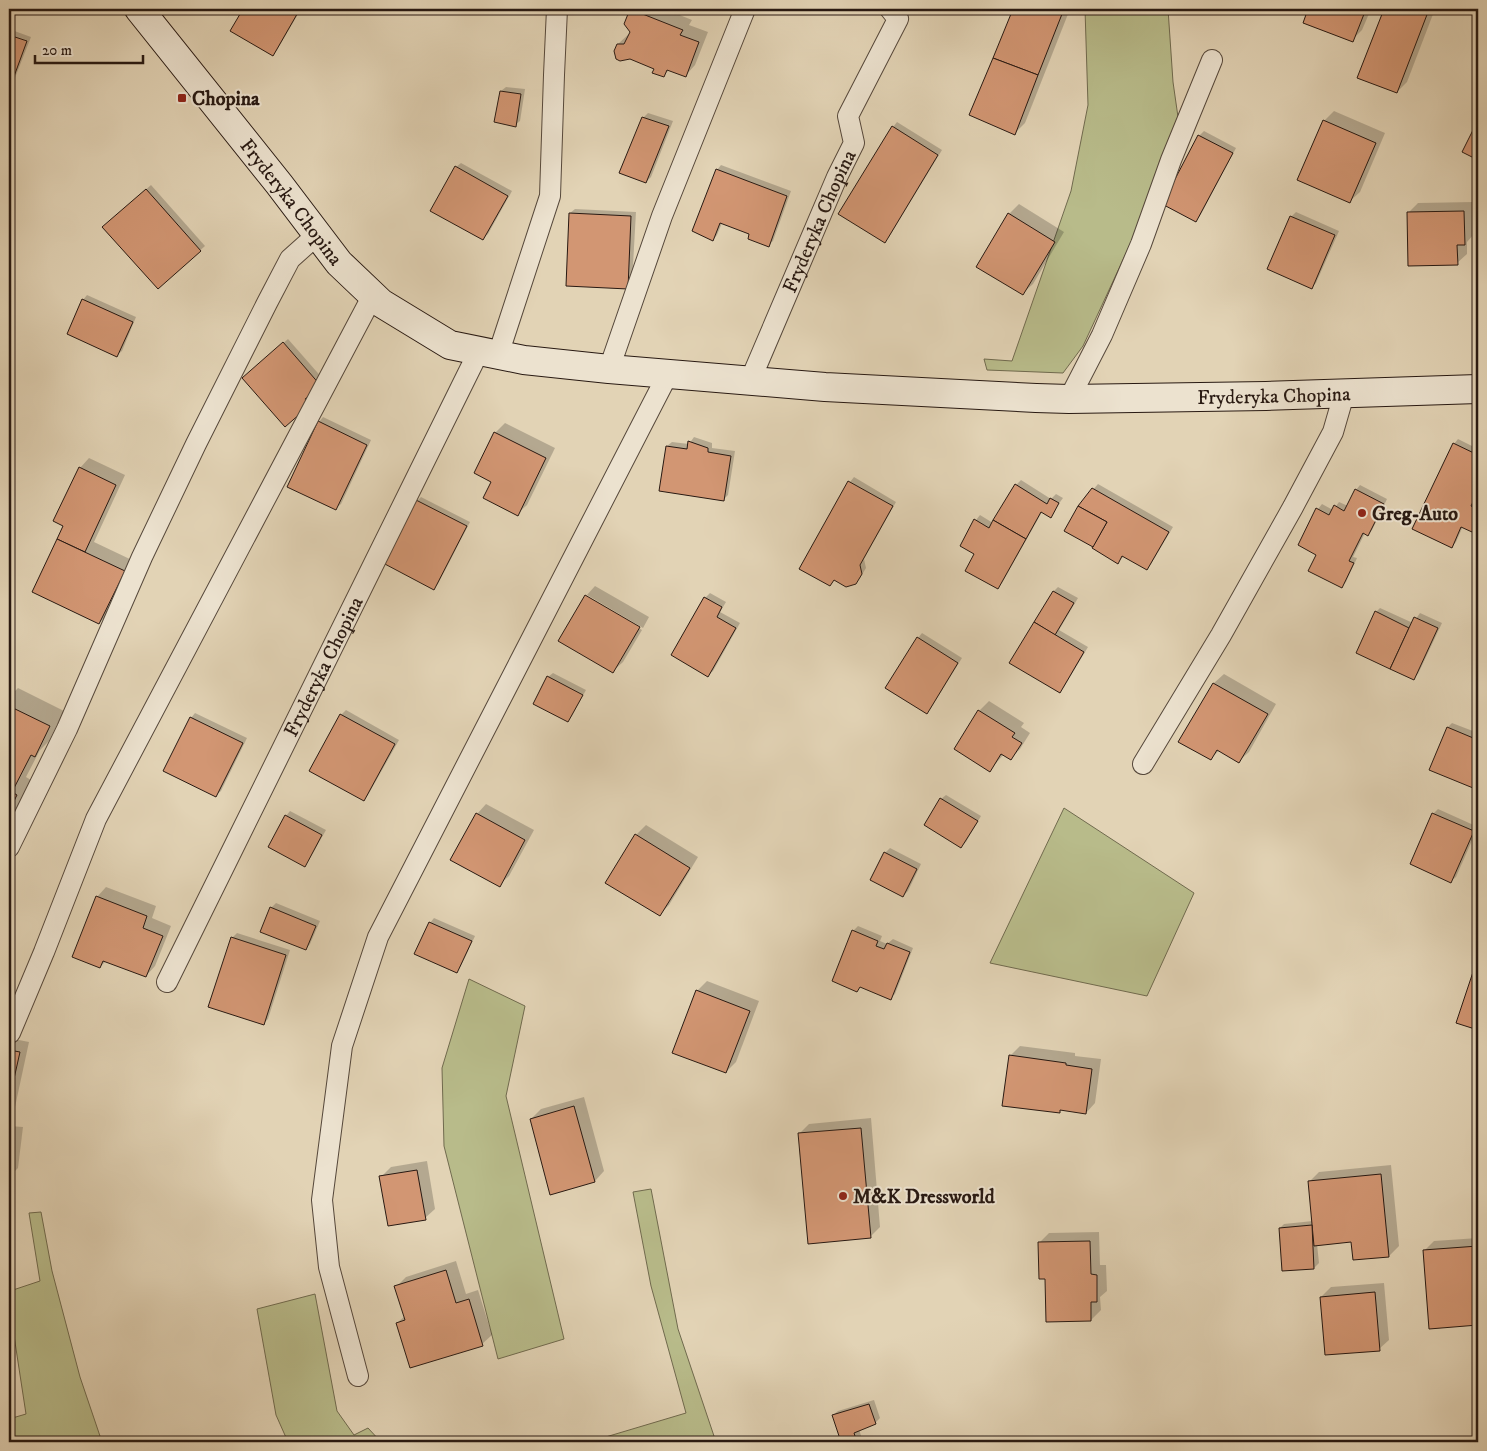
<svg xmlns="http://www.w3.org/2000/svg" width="1487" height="1451" font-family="'IM FELL DW Pica',serif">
	<rect width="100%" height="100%" fill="#e2d3b5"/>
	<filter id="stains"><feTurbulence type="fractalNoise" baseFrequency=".004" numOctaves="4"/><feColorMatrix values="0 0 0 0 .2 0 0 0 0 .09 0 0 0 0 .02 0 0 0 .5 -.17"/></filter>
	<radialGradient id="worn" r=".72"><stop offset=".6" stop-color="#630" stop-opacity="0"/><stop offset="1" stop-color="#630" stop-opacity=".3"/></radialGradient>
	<g fill="#b8bb8a" stroke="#706a4e">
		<polygon points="1085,9 1168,9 1173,82 1179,124 1148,206 1083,346 1063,373 987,370 984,359 1012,361 1071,191 1088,105"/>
		<polygon points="1064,808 1194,893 1147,996 990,963"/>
		<polygon points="469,979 525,1006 506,1096 564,1339 498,1359 444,1146 442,1068"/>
		<polygon points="651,1189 678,1329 716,1442 600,1442 599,1439 686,1413 651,1286 633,1192"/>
		<polygon points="41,1212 52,1271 80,1377 102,1442 9,1442 9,1419 26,1414 9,1303 13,1290 40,1281 29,1213"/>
		<polygon points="315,1294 337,1411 354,1435 368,1428 381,1442 288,1442 276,1415 257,1309"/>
	</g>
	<g fill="#0003">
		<polygon points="245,9 301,9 277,50 273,54 232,31"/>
		<polygon points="632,9 665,9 692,20 689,25 708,32 695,65 686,75 670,69 663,76 618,44 631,32 626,24"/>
		<polygon points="1014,9 1070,9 1025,123 1015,133 971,115"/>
		<polygon points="1309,9 1371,9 1362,30 1352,40 1304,22"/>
		<polygon points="1385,9 1435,9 1407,82 1397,92 1358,77"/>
		<polygon points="9,29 31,37 9,93"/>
		<polygon points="506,87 525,89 520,121 515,125 501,91"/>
		<polygon points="1334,111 1385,133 1360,192 1350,201 1324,121"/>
		<polygon points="648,113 673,121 651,177 646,182 643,118"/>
		<polygon points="897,122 942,150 889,237 885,241 893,127"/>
		<polygon points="1204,131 1236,148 1200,216 1196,220 1199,136"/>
		<polygon points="461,163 512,191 488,234 483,238 456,167"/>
		<polygon points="721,165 791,191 773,241 768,245 751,233 722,223 717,235 713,240 717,170"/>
		<polygon points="151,185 205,246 158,288 109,222"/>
		<polygon points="1473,202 1474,234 1467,242 1467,254 1457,263 1408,213 1418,203"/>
		<polygon points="1019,204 1064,232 1033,284 1023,293 1009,214"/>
		<polygon points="575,209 636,212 632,283 628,287 570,213"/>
		<polygon points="1296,212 1339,231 1316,283 1312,287 1268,268 1291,217"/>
		<polygon points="87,295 136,317 122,351 117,355 83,300"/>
		<polygon points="288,339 324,380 309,404 248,373"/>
		<polygon points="323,417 371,440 341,504 336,508 319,422"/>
		<polygon points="505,423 555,448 527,505 517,514 493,482 495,433"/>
		<polygon points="694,437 712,443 712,448 735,451 728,495 724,499 667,446 672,442 689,444"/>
		<polygon points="1458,439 1478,449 1478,495 1475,502 1478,503 1478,523 1472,530 1463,526 1456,542 1452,547 1454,444"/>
		<polygon points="89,458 125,475 94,542 134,561 109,613 99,623 33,592 64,526 80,468"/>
		<polygon points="854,477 896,502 864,559 866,568 860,578 855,583 835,579 830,585 850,482"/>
		<polygon points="1021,480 1051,499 1056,494 1063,498 1050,516 1042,512 1002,583 997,588 976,553 976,520 980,515 993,523 1016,485"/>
		<polygon points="1098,484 1173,527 1151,564 1146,569 1124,556 1118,562 1079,506"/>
		<polygon points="1360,485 1387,499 1372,530 1368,534 1365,533 1353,557 1357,558 1346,582 1341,587 1318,554 1318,509 1322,504 1333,510 1339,502 1348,506 1356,490"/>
		<polygon points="421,497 470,522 438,584 434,588 417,501"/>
		<polygon points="595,586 649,617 643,628 587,595 587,598 642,630 623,662 613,671 586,596"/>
		<polygon points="1058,587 1078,598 1059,630 1088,647 1064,687 1059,691 1011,662 1054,591"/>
		<polygon points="710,593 726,602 720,612 740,623 713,671 708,675 705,598"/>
		<polygon points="1380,608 1413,623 1420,613 1442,623 1418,674 1413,678 1376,612"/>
		<polygon points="922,633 962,658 931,708 926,713 918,638"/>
		<polygon points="553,673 586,690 572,716 568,721 548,677"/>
		<polygon points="1224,674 1276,704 1249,752 1239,761 1220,750 1211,758 1180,741 1214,683"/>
		<polygon points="18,688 64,711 49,741 40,750 26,777 31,780 15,812 9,818 9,697"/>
		<polygon points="989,701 1024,723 1021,727 1030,733 1020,749 1010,759 1004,754 990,770 979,711"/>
		<polygon points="346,710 399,740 368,795 364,800 341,715"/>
		<polygon points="195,713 247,738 221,791 216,795 191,718"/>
		<polygon points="1452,723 1478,733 1478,789 1431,770 1448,727"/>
		<polygon points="946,795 981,816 966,842 961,846 941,799"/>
		<polygon points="486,804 534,830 509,876 499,885 477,814"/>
		<polygon points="1438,809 1478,827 1456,877 1451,881 1433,814"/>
		<polygon points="290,811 326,830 309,860 305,865 286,816"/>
		<polygon points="646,825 698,857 669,905 659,915 636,835"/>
		<polygon points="890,848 921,864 908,891 903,896 872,879 885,853"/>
		<polygon points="106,887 156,906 152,918 171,926 155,966 146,976 106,961 100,967 97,897"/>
		<polygon points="276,903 320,921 310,944 306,949 261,931 271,908"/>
		<polygon points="434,918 475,936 461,966 457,971 430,923"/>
		<polygon points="858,926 882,936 880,941 887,944 893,939 913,948 895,994 890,998 861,986 857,990 853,931"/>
		<polygon points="237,933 290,950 268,1019 263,1024 232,938"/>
		<polygon points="1478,961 1478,1029 1458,1022"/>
		<polygon points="707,981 759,1001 736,1062 726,1072 697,991"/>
		<polygon points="9,1038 29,1042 15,1107 9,1112"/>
		<polygon points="1020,1046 1075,1053 1075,1056 1101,1059 1095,1103 1086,1113 1062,1109 1060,1111 1010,1056"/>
		<polygon points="584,1097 604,1171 595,1181 531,1119 541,1109"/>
		<polygon points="871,1118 880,1227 870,1237 799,1134 809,1124"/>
		<polygon points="9,1126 23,1127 18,1168 9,1177"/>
		<polygon points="427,1161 435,1209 425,1218 381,1177 391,1167"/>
		<polygon points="1391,1165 1399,1246 1389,1256 1352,1241 1317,1244 1319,1263 1314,1268 1280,1228 1284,1224 1313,1221 1309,1182 1319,1172"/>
		<polygon points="1099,1232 1100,1265 1106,1265 1107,1291 1100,1297 1101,1310 1091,1320 1046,1278 1040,1242 1049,1233"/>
		<polygon points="1478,1238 1478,1324 1430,1327 1424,1251 1434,1241"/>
		<polygon points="456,1261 466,1294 478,1290 492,1335 482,1344 397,1323 405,1316 396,1287 406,1277"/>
		<polygon points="1384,1283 1389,1340 1379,1349 1321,1297 1331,1287"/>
		<polygon points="874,1400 880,1418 875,1423 859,1429 862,1439 859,1442 842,1442 833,1415 838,1411"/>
	</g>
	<g fill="#d29673" stroke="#281912">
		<polygon points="243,9 300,9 273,56 230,31"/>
		<polygon points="630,9 683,30 680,35 699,42 686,77 667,70 664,77 652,73 654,69 630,59 620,61 616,59 614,51 617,44 624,44 630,32 624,24"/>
		<polygon points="1013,9 1064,9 1038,75 993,58"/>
		<polygon points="1308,9 1366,9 1353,42 1303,23"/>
		<polygon points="1384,9 1419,9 1428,12 1397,93 1357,78"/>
		<polygon points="9,35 27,41 9,90"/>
		<polygon points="993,58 1038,75 1015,135 969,115"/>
		<polygon points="500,91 521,94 516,127 494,122"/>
		<polygon points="642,117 669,126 646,183 619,173"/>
		<polygon points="1323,120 1376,143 1350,203 1297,180"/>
		<polygon points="1478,120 1478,160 1462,152"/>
		<polygon points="892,126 938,155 885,243 838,214"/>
		<polygon points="1198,135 1233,153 1196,222 1162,204"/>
		<polygon points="455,166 508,196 483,240 430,211"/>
		<polygon points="716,169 787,196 769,247 748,239 749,234 720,223 713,241 692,231"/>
		<polygon points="146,189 201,251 158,289 102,227"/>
		<polygon points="1464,211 1465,245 1457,245 1458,265 1408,266 1407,212"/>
		<polygon points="569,213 631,216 628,289 566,286"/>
		<polygon points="1008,213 1055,242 1023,295 976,267"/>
		<polygon points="1290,216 1335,235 1312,289 1267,269"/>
		<polygon points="82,299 133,322 117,357 67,334"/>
		<polygon points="283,342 321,386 305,399 310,405 285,427 242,378"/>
		<polygon points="318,421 367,445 336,510 287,487"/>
		<polygon points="494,432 546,458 518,516 483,498 491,482 474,473"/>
		<polygon points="688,441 708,448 708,452 731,456 724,501 659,491 666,446 687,449"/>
		<polygon points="1453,443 1478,455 1478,492 1471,506 1478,510 1478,520 1472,532 1461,527 1452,548 1412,529"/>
		<polygon points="79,467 116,485 85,552 57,539 63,526 53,521"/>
		<polygon points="848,481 893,506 860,565 862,574 856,584 846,587 834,580 830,586 799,569"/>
		<polygon points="1015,484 1047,504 1050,498 1059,503 1051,518 1041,512 1026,539 993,520"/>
		<polygon points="1092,488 1169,532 1147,570 1122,556 1118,564 1092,548 1107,522 1078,506"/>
		<polygon points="1355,489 1384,504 1368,536 1363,533 1349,561 1354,563 1342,588 1308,571 1316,555 1298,545 1316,508 1329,515 1334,505 1344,511"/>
		<polygon points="416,500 467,526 434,590 383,563"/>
		<polygon points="1078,506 1107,522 1093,547 1064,531"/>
		<polygon points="974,519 989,528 993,520 1026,539 998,589 965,571 974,554 960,546"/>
		<polygon points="57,539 125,571 99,624 32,592"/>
		<polygon points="1053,591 1074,603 1055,635 1034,622"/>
		<polygon points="585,595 640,627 613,673 558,641"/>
		<polygon points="704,597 722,607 717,617 736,628 708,677 671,655"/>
		<polygon points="1375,611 1409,628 1390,669 1356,653"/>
		<polygon points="1414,617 1438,628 1414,680 1390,669"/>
		<polygon points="1034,622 1084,652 1060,693 1009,663"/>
		<polygon points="917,637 958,663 927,714 885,688"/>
		<polygon points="547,676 583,695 568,722 533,704"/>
		<polygon points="1213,683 1268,714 1239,763 1217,750 1211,760 1178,742"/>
		<polygon points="9,706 50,726 35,757 31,755 12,792 17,795 9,811"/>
		<polygon points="978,710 1015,733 1012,737 1022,743 1011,760 1001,754 990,772 954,749"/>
		<polygon points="340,714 395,744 364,801 309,771"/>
		<polygon points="190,717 243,743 216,797 163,771"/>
		<polygon points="1447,727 1478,740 1478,790 1429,770"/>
		<polygon points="940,798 978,821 961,848 924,825"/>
		<polygon points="476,813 525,840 500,887 450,860"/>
		<polygon points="1432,813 1474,831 1451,883 1410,864"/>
		<polygon points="285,815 322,835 305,867 268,847"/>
		<polygon points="635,834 690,868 660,916 605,883"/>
		<polygon points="884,852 917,869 903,897 870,880"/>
		<polygon points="96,896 147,916 143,928 163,936 146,977 103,961 100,968 72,957"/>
		<polygon points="270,907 316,926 306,950 260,932"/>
		<polygon points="429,922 472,941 457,973 414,954"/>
		<polygon points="852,930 878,941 876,946 884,949 887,943 910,952 891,1000 860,987 857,992 832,981"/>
		<polygon points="231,937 286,955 264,1025 208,1007"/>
		<polygon points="1478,957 1478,1030 1456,1023"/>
		<polygon points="696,990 750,1011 726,1073 672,1053"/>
		<polygon points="9,1050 20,1052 9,1101"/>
		<polygon points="1009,1055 1066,1063 1066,1065 1092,1069 1086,1114 1060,1110 1060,1113 1002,1106"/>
		<polygon points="574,1106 595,1182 550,1195 530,1119"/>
		<polygon points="861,1128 871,1238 808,1244 798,1133"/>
		<polygon points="9,1136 14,1137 9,1179"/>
		<polygon points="417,1170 426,1220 388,1226 379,1176"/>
		<polygon points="1381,1174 1389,1257 1353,1260 1351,1242 1314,1246 1308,1181"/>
		<polygon points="1312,1225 1314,1269 1282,1271 1279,1228"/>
		<polygon points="1090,1241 1091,1274 1097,1275 1097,1302 1091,1302 1091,1321 1046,1322 1045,1279 1039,1279 1038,1242"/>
		<polygon points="1478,1246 1478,1325 1429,1329 1423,1250"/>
		<polygon points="446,1270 456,1303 469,1299 483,1346 410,1368 396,1323 405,1320 394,1286"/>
		<polygon points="1375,1292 1380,1351 1325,1355 1320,1297"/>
		<polygon points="869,1404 876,1424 854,1433 857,1442 841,1442 832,1415"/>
	</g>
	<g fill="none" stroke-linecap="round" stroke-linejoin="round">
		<defs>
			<g id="lane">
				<polyline points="498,355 550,196 554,75 557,9"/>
				<polyline points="609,369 662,216 745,9"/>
				<path id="s1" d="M750,381l87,-204 17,-34 -6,-27 50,-97 -8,-10"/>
				<polyline points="1069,399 1102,335 1141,244 1171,160 1212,60"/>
				<polyline points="1143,764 1221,635 1293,507 1333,432 1344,394"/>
				<polyline points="9,847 67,729 142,557 196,444 267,303 290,259 318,234"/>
				<path id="s2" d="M167,982l312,-631"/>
				<polyline points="10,1033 44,952 96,819 373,295"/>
				<polyline points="358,1376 329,1267 322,1200 342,1046 378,937 668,374"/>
			</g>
			<g id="secondary">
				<path id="s3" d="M139,9l140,175 60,79 42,40 69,42 74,15 85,9 216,18 211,11 33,1 197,-3 212,-7"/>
			</g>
		</defs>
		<use href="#lane" stroke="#56483b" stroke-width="22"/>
		<use href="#secondary" stroke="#281912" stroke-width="30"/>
		<use href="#lane" stroke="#ece2cf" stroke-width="20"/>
		<use href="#secondary" stroke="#ece2cf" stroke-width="28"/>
	</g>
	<g fill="#8f2418" stroke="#ece2cf" stroke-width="2">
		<rect x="177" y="93" width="10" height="10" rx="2.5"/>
		<circle cx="1362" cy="513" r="5"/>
		<circle cx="843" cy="1196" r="5"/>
	</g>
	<g text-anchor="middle" stroke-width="4" stroke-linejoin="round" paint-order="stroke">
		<g font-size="20" font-weight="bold" fill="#281912" stroke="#ece2cf" text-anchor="start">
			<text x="192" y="105">Chopina</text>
			<text x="1372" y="520">Greg-Auto</text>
			<text x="853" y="1203">M&amp;K Dressworld</text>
		</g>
		<g font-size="20" fill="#281912" stroke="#ece2cf">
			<text dy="7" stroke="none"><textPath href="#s3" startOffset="246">Fryderyka Chopina</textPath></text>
			<text dy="7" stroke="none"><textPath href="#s1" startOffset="174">Fryderyka Chopina</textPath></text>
			<text dy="7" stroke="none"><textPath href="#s3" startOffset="1289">Fryderyka Chopina</textPath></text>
			<text dy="7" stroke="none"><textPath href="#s2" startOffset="352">Fryderyka Chopina</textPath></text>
		</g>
	</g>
	<rect width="1487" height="1451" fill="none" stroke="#e2d3b5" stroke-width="30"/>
	<rect x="10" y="10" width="1467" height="1431" fill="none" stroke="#281912" stroke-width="2.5"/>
	<rect x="15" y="15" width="1457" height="1421" fill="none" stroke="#281912"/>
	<path d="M35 55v8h108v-8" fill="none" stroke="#281912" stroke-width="2.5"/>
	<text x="42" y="55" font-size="15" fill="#281912" stroke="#ece2cf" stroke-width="4" paint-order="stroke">20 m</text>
	<rect width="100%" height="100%" filter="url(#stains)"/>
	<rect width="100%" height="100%" fill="url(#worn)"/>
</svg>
